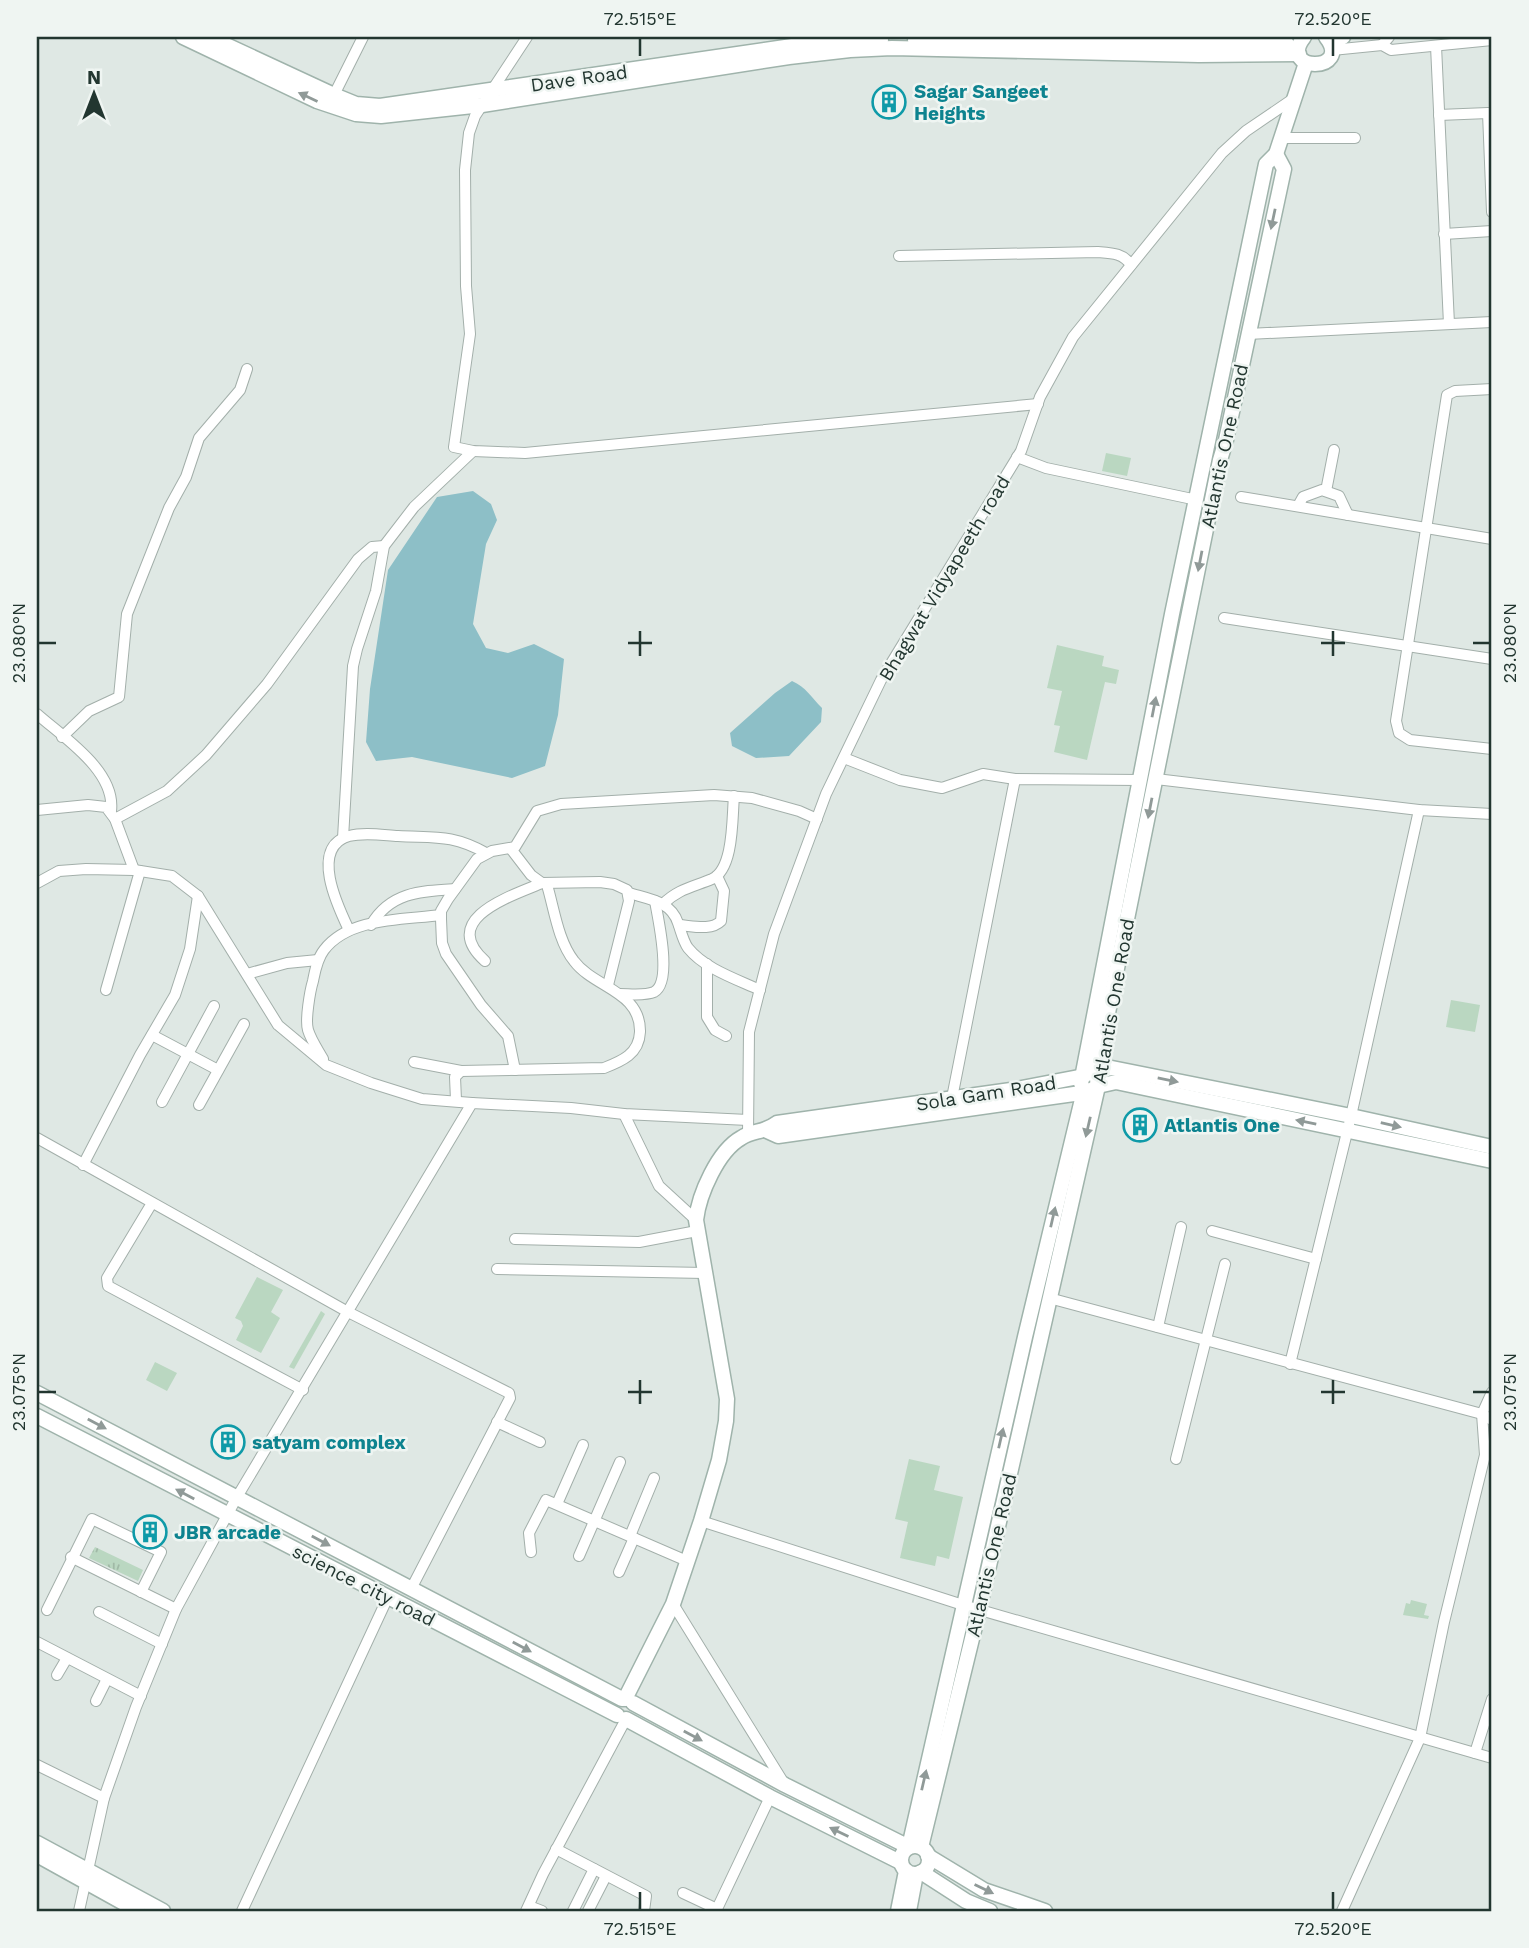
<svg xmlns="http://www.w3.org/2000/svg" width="1529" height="1948" font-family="'Work Sans',sans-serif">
	<defs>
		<pattern id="park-tufts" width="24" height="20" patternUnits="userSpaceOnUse" patternTransform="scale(1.75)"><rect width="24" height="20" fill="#bad7c1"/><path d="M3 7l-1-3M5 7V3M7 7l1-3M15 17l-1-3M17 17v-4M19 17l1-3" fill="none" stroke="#a0b9a6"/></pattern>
	</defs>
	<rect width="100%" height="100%" fill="#dfe8e4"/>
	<g fill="#bad7c1">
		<polygon points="1106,453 1131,458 1127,476 1102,471"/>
		<polygon points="1057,645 1104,656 1102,666 1119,670 1116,684 1105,682 1087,760 1054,752 1060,726 1054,725 1062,691 1047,688"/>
		<polygon points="1451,1000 1480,1005 1475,1032 1446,1027"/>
		<polygon points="257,1277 283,1290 271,1312 280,1318 261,1353 236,1340 243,1326 241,1321 235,1318"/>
		<polygon points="321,1311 325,1314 294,1369 289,1367"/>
		<polygon points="155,1362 177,1373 167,1391 146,1380"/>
		<polygon points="909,1459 940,1466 934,1490 963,1497 949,1559 937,1556 935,1566 900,1558 908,1522 895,1519"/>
		<polygon points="1411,1600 1427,1604 1424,1615 1429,1616 1428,1619 1403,1615 1406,1603 1410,1604"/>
	</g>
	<polygon fill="url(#park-tufts)" points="95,1547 143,1570 138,1581 89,1558"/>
	<g fill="#8dbfc7">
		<polygon points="473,491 491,504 497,520 486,544 473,624 486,648 508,653 534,644 564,659 558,715 545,766 512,778 412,757 376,761 366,742 370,689 388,570 437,497"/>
		<path d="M792,681c14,6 19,16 30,27l-1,14 -32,34 -33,2 -24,-12 -2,-13 45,-40z"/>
	</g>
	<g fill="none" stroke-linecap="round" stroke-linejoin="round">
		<defs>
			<g id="street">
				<polyline points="527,37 475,116 469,133 465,170 466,286 470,334 454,447 473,451 525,453 1038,404"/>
				<polyline points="1382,45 1389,37"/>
				<polyline points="1436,46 1449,324"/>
				<polyline points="1332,50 1382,45 1391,50 1492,40"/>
				<polyline points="334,95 363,37"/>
				<polyline points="1439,115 1488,113 1492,212"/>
				<polyline points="1281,138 1355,138"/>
				<polyline points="1444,234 1492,231"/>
				<path d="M899,256l199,-4c14,1 25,1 33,13"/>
				<polyline points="1248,334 1492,322"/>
				<polyline points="1492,389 1455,391 1447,395 1396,721 1399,733 1410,740 1492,749"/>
				<polyline points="1017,457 1046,468 1197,500"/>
				<polyline points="1326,491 1334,450"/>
				<polyline points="1241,497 1492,539"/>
				<polyline points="1298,506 1303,497 1322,490 1339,496 1348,515"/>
				<polyline points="1224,618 1492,659"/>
				<path d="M37,714c27,24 79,57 74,97"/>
				<polyline points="62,737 89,711 119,697 127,614 169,508 186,477 199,438 240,390 247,369"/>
				<polyline points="844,758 900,780 942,788 983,774 1015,779"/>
				<polyline points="1156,779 1419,810 1492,814"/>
				<polyline points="37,810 88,805 106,807 115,819 134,870"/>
				<polyline points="115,819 167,791 206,755 267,684 358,559 372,547 384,546"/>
				<polyline points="343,838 353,666 357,649 376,591 384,546 414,507 473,451"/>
				<polyline points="511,849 531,875 542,883 600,882 614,884 627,890 629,901 608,985"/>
				<polyline points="37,883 59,871 86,869 134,870 172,876 198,896 278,1025 326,1065 371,1083 422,1099 472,1103"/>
				<path d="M629,893c19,6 42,8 49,30 3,8 5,18 10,25 17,21 48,31 72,42"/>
				<path d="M663,904c15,-15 30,-17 49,-25 22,-10 20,-61 22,-83"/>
				<path d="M371,925c19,-33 50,-34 84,-36"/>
				<path d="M679,925c14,1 32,6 42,-4l3,-30 -7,-15"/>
				<path d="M349,930c-11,-23 -40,-83 0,-94 15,-4 33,-1 49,0 37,2 54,-2 88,17"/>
				<path d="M485,961c-47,-42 26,-65 57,-78"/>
				<polyline points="707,964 707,1017 715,1030 726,1036"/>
				<polyline points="247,974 287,963 318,960"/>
				<polyline points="106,990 140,871"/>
				<path d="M620,994c10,0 25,2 34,-2 19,-10 4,-73 1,-91"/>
				<polyline points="152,1035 218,1070"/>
				<path d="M323,1059c-5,-9 -12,-19 -15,-29 -3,-10 2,-39 5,-49 2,-10 4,-22 11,-31 25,-33 80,-30 117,-35"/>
				<polyline points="414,1062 461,1071"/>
				<polyline points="515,1070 508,1036 481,1005 446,954 442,943 441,919 441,911 448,899 477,859 492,851 515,847 537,811 561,804 714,795 752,798 799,811 817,819"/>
				<path d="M456,1100l-1,-23 6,-6 143,-3c18,-7 35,-14 36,-36 1,-41 -46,-44 -66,-71 -16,-20 -20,-53 -27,-76"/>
				<polyline points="162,1102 214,1006"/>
				<polyline points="951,1103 1015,779 1140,780"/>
				<polyline points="199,1105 244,1024"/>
				<polyline points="624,1114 659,1186 696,1220"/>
				<polyline points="748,1134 749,1032 774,934 826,794 881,680 1021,451 1040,397 1073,337 1222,153 1246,131 1293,99"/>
				<polyline points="37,1138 348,1312 509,1393 510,1398 411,1589"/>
				<polyline points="83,1165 140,1055 175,995 190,949 198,896"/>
				<polyline points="152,1203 107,1278 108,1286 303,1390"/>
				<polyline points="1212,1231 1316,1259"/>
				<polyline points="515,1239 639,1242 697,1231"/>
				<polyline points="497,1269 705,1273"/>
				<polyline points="1049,1298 1482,1414 1492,1420"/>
				<polyline points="1158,1327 1181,1227"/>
				<polyline points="1290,1364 1351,1116 1419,810"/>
				<polyline points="497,1422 540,1442"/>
				<polyline points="1176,1459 1225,1264"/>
				<polyline points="557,1504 583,1445"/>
				<polyline points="701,1521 963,1605 1492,1758"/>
				<polyline points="630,1536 654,1478"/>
				<polyline points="531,1552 529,1533 546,1500 687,1561"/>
				<polyline points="579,1556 620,1462"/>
				<polyline points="71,1557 176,1609"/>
				<polyline points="619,1572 634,1538"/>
				<polyline points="673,1604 785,1785"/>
				<polyline points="47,1610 92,1519 161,1552 141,1592"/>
				<polyline points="99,1612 162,1644"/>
				<polyline points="37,1642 141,1696"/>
				<polyline points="57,1675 67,1658"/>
				<polyline points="96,1701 107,1679"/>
				<polyline points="1475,1753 1492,1699"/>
				<polyline points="37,1765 104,1798"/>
				<polyline points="556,1849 646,1896 644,1911"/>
				<polyline points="683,1893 717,1909"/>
				<polyline points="529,1906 542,1911"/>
				<polyline points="79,1911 104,1798 136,1707 176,1609 237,1497 472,1103 571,1108 624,1114 748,1120"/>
				<polyline points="242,1911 388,1597"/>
				<polyline points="526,1911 543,1874 626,1719"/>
				<polyline points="573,1911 594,1869"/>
				<polyline points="588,1911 606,1876"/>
				<polyline points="716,1911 770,1797"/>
				<polyline points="1342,1911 1420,1738 1444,1622 1485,1455 1482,1414 1492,1392"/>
			</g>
			<g id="secondary">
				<polyline points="183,37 317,101 356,114 381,116 482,105 789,57 850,50 892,48 1199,55 1299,54"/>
				<polyline points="209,37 334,95 356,104 380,106 799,45 881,40"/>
				<path d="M1304,37c-28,36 50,36 22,0"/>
				<polyline points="915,40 1287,44"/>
				<polyline points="1331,44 1343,37"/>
				<polyline points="767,1131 778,1136 1088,1092 1098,1086 1116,1082 1492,1161"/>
				<polyline points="37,1393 622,1699"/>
				<polyline points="37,1416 617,1715"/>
				<path d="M625,1699l48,-95 28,-83 18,-61 7,-39 1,-22 -31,-179c3,-26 22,-69 45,-82 12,-8 23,-5 36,-15l234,-33 73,-14 6,-5 22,-3 239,48 141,31"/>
				<polyline points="633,1703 785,1785 909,1847 1025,1337 1084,1091 1081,1083 1172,614 1266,164 1276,154 1306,63"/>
				<polyline points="626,1719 770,1797 900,1862"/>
				<polyline points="37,1843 163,1911"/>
				<circle cx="915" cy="1860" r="14"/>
				<polyline points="921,1847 979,1610 1098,1086 1096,1072 1220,460 1226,440 1284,169 1276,154"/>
				<polyline points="37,1855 138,1911"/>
				<polyline points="928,1856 984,1890 1045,1911"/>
				<polyline points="921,1872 966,1901 990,1911"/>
				<polyline points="898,1911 906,1871"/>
				<polyline points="909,1911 916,1874"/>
			</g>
		</defs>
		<use href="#street" stroke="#a3afaa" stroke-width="12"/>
		<use href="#secondary" stroke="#9fb3ab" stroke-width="17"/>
		<use href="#street" stroke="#fff" stroke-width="10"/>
		<use href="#secondary" stroke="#fff" stroke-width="14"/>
	</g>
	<defs><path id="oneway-solid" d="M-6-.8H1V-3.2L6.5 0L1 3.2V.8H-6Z" transform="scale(1.75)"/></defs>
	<g fill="#909a98">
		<use href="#oneway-solid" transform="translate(308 97) rotate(-155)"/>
		<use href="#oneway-solid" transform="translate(1273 219) rotate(102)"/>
		<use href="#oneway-solid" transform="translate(1200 561) rotate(101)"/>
		<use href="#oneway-solid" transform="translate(1154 707) rotate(-79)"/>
		<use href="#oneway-solid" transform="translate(1150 808) rotate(101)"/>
		<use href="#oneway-solid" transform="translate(1168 1080) rotate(11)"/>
		<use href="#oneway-solid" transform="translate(1306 1122) rotate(-168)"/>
		<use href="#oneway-solid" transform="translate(1391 1125) rotate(13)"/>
		<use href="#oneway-solid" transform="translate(1088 1127) rotate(103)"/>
		<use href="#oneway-solid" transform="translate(1053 1217) rotate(-77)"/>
		<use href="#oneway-solid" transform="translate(97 1424) rotate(28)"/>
		<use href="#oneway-solid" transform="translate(1001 1438) rotate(-77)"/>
		<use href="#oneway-solid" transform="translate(185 1494) rotate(-152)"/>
		<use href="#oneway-solid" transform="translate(321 1541) rotate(28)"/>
		<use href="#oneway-solid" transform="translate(522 1647) rotate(28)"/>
		<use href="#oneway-solid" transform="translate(693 1736) rotate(28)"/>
		<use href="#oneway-solid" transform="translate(924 1780) rotate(-77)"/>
		<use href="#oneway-solid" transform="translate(839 1832) rotate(-154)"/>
		<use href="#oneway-solid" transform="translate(984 1889) rotate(26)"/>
	</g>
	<path fill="none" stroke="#223630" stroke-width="2.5" d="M640,38v18M1333,38v18M640,631v25M1333,631v25M38,643h18M628,643h24M1321,643h24M1473,643h17M640,1380v24M1333,1380v24M38,1392h18M628,1392h24M1321,1392h24M1473,1392h17M640,1892v18M1333,1892v18"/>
	<defs>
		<symbol id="building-ring" viewBox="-11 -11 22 22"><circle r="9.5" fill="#eff5f2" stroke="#0f9aa8" stroke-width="1.5"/><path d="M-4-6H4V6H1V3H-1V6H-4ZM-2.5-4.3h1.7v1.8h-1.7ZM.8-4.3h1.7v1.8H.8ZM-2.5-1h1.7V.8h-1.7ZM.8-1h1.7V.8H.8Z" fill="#0f9aa8"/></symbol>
	</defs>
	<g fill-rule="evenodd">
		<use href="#building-ring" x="870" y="83" width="38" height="38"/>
		<use href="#building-ring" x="1121" y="1106" width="38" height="38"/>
		<use href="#building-ring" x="209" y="1423" width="38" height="38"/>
		<use href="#building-ring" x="131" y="1513" width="38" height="38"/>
	</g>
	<g text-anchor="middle" stroke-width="5" stroke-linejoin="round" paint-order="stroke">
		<g font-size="19" fill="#223630" stroke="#eff5f2">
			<text transform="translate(579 78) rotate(-8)" y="7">Dave Road</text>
			<text transform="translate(1224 446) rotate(-78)" y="7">Atlantis One Road</text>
			<text transform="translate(944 578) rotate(-59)" y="7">Bhagwat Vidyapeeth road</text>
			<text transform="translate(1113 1001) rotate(-80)" y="7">Atlantis One Road</text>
			<text transform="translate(986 1093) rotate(-9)" y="7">Sola Gam Road</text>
			<text transform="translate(991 1555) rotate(-77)" y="7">Atlantis One Road</text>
			<text transform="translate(364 1585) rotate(27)" y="7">science city road</text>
		</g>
		<g font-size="19" font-weight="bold" fill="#0d838f" stroke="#eff5f2" text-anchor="start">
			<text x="914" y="98">Sagar Sangeet<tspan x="914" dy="22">Heights</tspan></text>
			<text x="1164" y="1132">Atlantis One</text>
			<text x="252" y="1449">satyam complex</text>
			<text x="174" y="1539">JBR arcade</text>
		</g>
	</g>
	<rect width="1529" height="1948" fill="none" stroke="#eff5f2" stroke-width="77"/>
	<g transform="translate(94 94)" stroke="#eff5f2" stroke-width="5" paint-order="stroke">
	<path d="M0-5L12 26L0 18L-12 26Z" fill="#223630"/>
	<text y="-10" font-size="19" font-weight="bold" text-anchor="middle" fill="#223630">N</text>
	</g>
	<rect x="38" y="38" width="1452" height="1872" fill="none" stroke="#223630" stroke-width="2.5"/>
	<g font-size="18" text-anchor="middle" fill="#223630">
		<text x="640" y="25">72.515°E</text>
		<text x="1333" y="25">72.520°E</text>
		<text transform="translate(19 643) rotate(-90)" y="6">23.080°N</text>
		<text transform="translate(1510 643) rotate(-90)" y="6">23.080°N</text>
		<text transform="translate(19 1392) rotate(-90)" y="6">23.075°N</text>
		<text transform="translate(1510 1392) rotate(-90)" y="6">23.075°N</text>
		<text x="640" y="1935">72.515°E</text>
		<text x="1333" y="1935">72.520°E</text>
	</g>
</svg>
